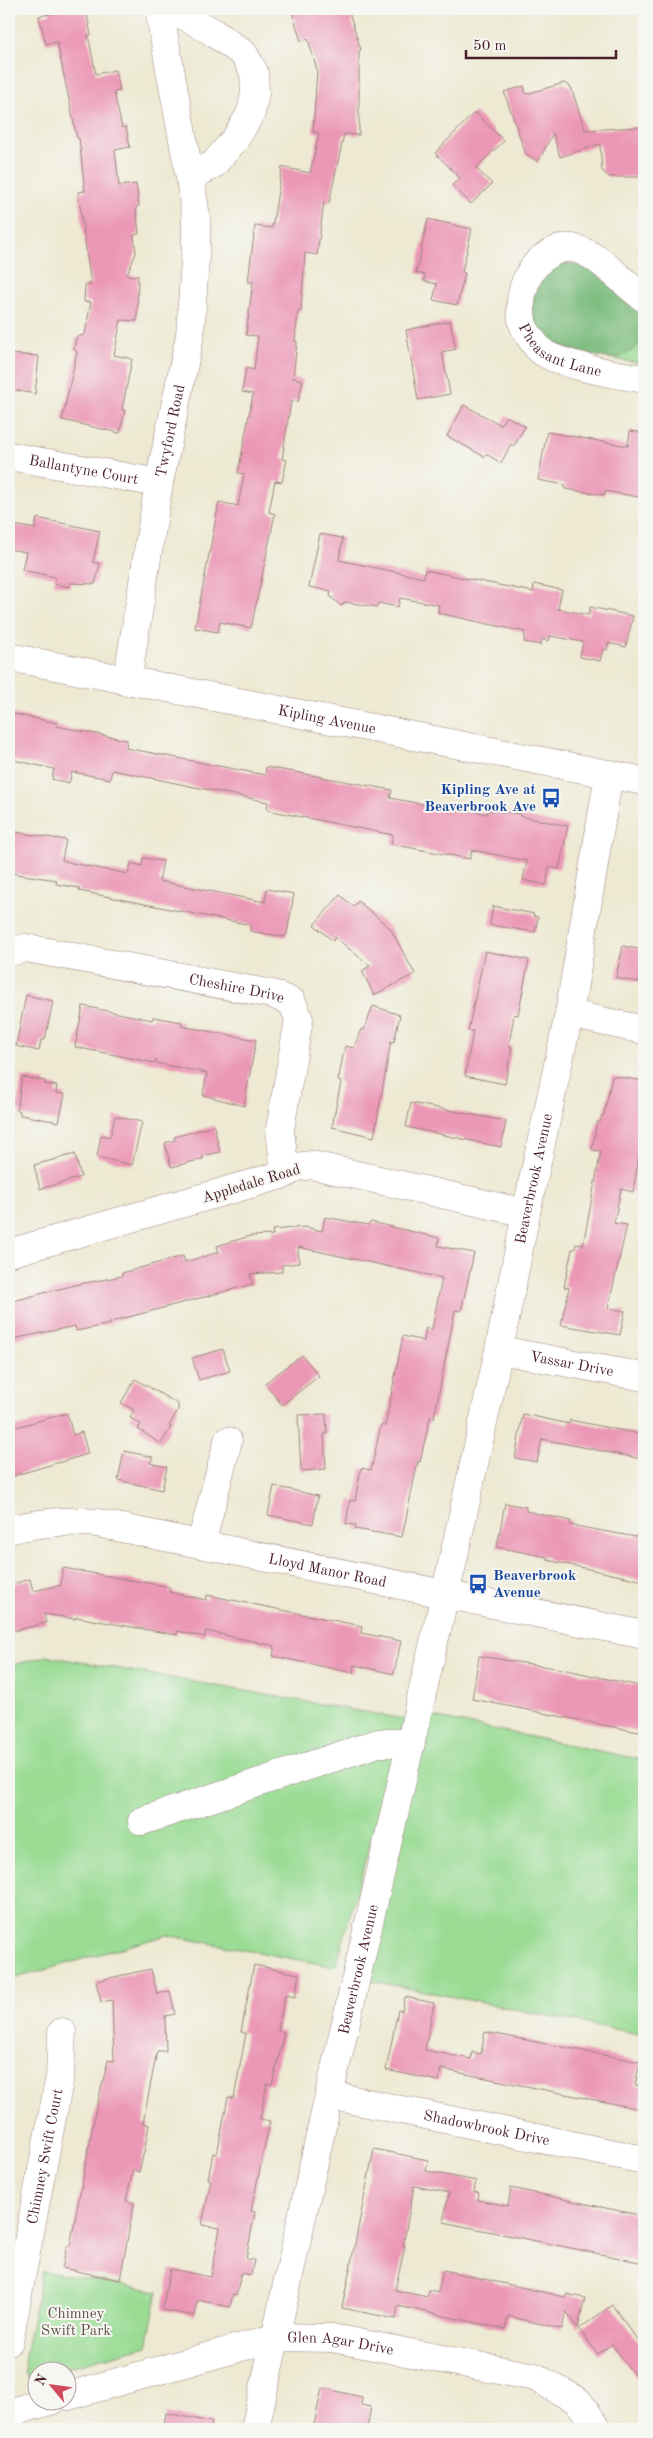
<svg xmlns="http://www.w3.org/2000/svg" width="653" height="2438" font-family="'Old Standard TT',serif">
	<rect width="100%" height="100%" fill="#f6f6f2"/>
	<filter id="ink" filterUnits="userSpaceOnUse"><feTurbulence type="fractalNoise" baseFrequency=".02" numOctaves="2"/><feDisplacementMap in="SourceGraphic" scale="10" xChannelSelector="R" yChannelSelector="G"/><feConvolveMatrix kernelMatrix="1 2 1 2 8 2 1 2 1" color-interpolation-filters="sRGB"/></filter>
	<filter id="wash" filterUnits="userSpaceOnUse"><feTurbulence type="fractalNoise" baseFrequency=".0096" numOctaves="4" result="noise"/><feDisplacementMap in="SourceGraphic" scale="20" xChannelSelector="R" yChannelSelector="G"/><feGaussianBlur stdDeviation="1.12" result="paint"/><feColorMatrix in="noise" values="0 0 0 0 0 0 0 0 0 0 0 0 0 0 0 0 0 1.4 0 .05"/><feComposite in="paint" operator="in"/></filter>
	<g filter="url(#wash)">
		<rect width="100%" height="100%" fill="#ede9d2"/>
		<g fill="#9adc94" stroke="#727e60">
			<polygon points="644,336 644,364 614,359 632,350"/>
			<polygon points="47,1656 404,1719 336,1967 167,1935 9,1980 9,1666"/>
			<polygon points="429,1716 644,1760 644,2035 358,1978"/>
			<polygon points="42,2271 158,2291 147,2346 58,2370 38,2370 37,2376 28,2379 25,2372 24,2360"/>
		</g>
		<path fill="#7bbc7e" stroke="#626e54" d="M566,263l17,2 61,43c0,9 3,24 -1,31 -5,9 -18,17 -28,19 -7,2 -19,-3 -27,-4 -38,-9 -71,-22 -50,-68 7,-14 13,-20 28,-23z"/>
		<g id="blocks">
			<g fill="#eb97b6">
				<polygon points="49,9 86,9 91,35 88,35 96,74 115,70 120,91 114,92 122,128 126,127 130,147 115,150 119,186 136,184 139,206 136,207 139,234 134,235 136,253 127,275 138,276 137,321 121,320 114,355 132,359 122,410 125,410 120,433 62,420 77,352 74,349 76,338 85,334 91,302 84,302 85,285 91,285 78,192 85,191 79,138 77,138 57,42 46,44 39,16 50,14"/>
				<polygon points="304,9 348,9 361,50 359,51 359,135 344,134 329,203 324,202 317,255 305,253 301,311 298,311 295,341 297,342 293,378 303,380 298,402 291,401 282,459 287,460 282,482 275,481 269,512 275,514 251,628 220,622 218,632 195,628 219,502 238,506 244,474 238,473 253,394 242,392 246,368 254,370 258,336 246,335 253,282 248,282 255,226 272,228 282,167 310,173 319,133 313,132 317,70 308,39 301,41 292,12"/>
				<polygon points="564,83 571,87 585,130 640,127 641,143 644,144 644,177 609,177 602,171 600,144 560,157 553,133 538,162 526,154 504,92 524,86 526,94"/>
				<polygon points="475,112 504,141 476,168 492,184 471,204 452,185 460,178 435,153"/>
				<polygon points="428,219 472,229 462,272 465,273 457,305 433,300 437,284 424,281 425,275 416,273"/>
				<polygon points="450,321 456,349 442,352 450,394 418,400 406,330"/>
				<polygon points="9,354 39,356 35,394 9,389"/>
				<polygon points="464,405 501,425 506,416 525,426 514,446 511,444 501,463 486,454 485,457 447,436"/>
				<polygon points="630,431 644,433 644,498 605,491 604,495 565,489 565,485 538,480 547,432 628,446"/>
				<polygon points="37,518 100,531 93,562 100,564 95,584 70,583 70,587 54,584 55,577 22,570 26,552 9,549 9,524 35,529"/>
				<polygon points="320,534 343,538 339,560 424,578 425,570 533,592 534,584 562,590 558,609 589,615 590,607 633,616 626,647 608,643 607,650 603,649 600,661 580,657 583,642 550,636 549,641 542,639 541,645 524,642 525,632 438,613 439,605 400,598 398,607 378,603 377,607 345,602 341,606 330,596 331,591 309,587"/>
				<polygon points="9,713 57,723 56,726 127,740 126,748 265,775 266,767 355,783 392,790 390,798 464,812 465,809 487,814 488,810 520,814 520,816 568,826 559,869 549,867 546,885 523,880 527,861 472,850 470,859 391,844 393,835 267,810 268,802 112,770 110,779 72,772 69,783 52,779 54,769 9,759"/>
				<polygon points="9,831 66,840 62,860 72,863 128,874 131,863 142,866 143,858 163,861 159,881 265,902 267,889 294,894 287,933 285,937 250,931 251,925 79,891 80,888 56,884 57,880 9,873"/>
				<polygon points="340,895 354,907 358,901 390,928 415,974 374,995 362,971 370,966 335,937 333,941 314,925"/>
				<polygon points="493,906 534,914 533,916 538,917 535,932 490,925"/>
				<polygon points="623,946 644,950 644,981 639,980 639,982 616,978"/>
				<polygon points="485,951 529,960 518,1015 514,1014 509,1046 512,1047 505,1084 465,1076 473,1031 468,1031"/>
				<polygon points="26,995 53,1001 45,1040 41,1040 39,1051 16,1046"/>
				<polygon points="83,1006 152,1020 153,1017 182,1022 181,1026 256,1040 244,1106 203,1095 207,1073 156,1063 156,1060 155,1063 75,1047"/>
				<polygon points="373,1006 400,1015 394,1042 391,1041 374,1137 332,1127 341,1082 338,1081 345,1046 354,1048 361,1029 364,1030"/>
				<polygon points="612,1076 644,1081 644,1124 633,1192 621,1189 614,1223 627,1225 608,1308 625,1311 620,1335 561,1325 569,1288 564,1287 572,1249 575,1249 576,1244 583,1245 601,1151 592,1150 597,1122 600,1122 602,1115 604,1115"/>
				<polygon points="22,1077 45,1081 45,1084 57,1086 56,1093 65,1094 59,1122 20,1115 20,1111 17,1110"/>
				<polygon points="411,1103 506,1121 501,1147 406,1127"/>
				<polygon points="115,1116 142,1122 132,1165 97,1157 101,1135 110,1137"/>
				<polygon points="214,1126 220,1152 203,1156 203,1159 171,1167 165,1143 175,1140 174,1137"/>
				<polygon points="75,1154 81,1177 40,1189 34,1165"/>
				<polygon points="325,1217 368,1225 371,1222 439,1238 438,1246 474,1253 461,1311 455,1310 434,1418 430,1417 420,1462 418,1461 402,1537 355,1529 356,1525 346,1524 350,1500 355,1501 361,1468 371,1470 381,1425 385,1426 403,1336 424,1341 426,1328 432,1329 442,1278 298,1247 299,1263 282,1265 282,1272 250,1274 253,1284 110,1322 111,1324 76,1331 75,1326 13,1339 12,1332 9,1333 9,1302 75,1285 122,1276 122,1273 183,1256 185,1262 219,1252 217,1246 250,1236 273,1235 272,1230 305,1227 322,1231"/>
				<polygon points="223,1349 230,1371 199,1380 192,1358"/>
				<polygon points="302,1355 319,1376 282,1405 265,1383"/>
				<polygon points="135,1379 178,1404 178,1410 169,1426 171,1427 161,1444 138,1429 141,1424 130,1418 134,1410 121,1403"/>
				<polygon points="67,1413 73,1435 82,1432 88,1454 9,1477 9,1429"/>
				<polygon points="326,1414 327,1434 324,1434 326,1469 301,1471 298,1415"/>
				<polygon points="523,1414 569,1424 570,1420 644,1435 642,1459 542,1439 537,1462 515,1458"/>
				<polygon points="124,1451 153,1457 150,1463 167,1467 162,1490 118,1480"/>
				<polygon points="274,1486 318,1496 313,1524 268,1515"/>
				<polygon points="505,1503 526,1507 526,1511 571,1521 570,1525 636,1537 637,1534 644,1534 644,1581 547,1560 547,1557 497,1547"/>
				<polygon points="63,1568 170,1587 169,1592 206,1600 207,1595 362,1626 361,1633 401,1641 394,1674 354,1665 353,1673 273,1656 275,1646 206,1631 205,1637 177,1631 177,1635 76,1617 76,1619 44,1614 46,1623 9,1632 9,1585 30,1579 33,1591 61,1585"/>
				<polygon points="479,1656 562,1669 644,1687 644,1733 472,1699"/>
				<polygon points="254,1965 299,1974 295,1997 285,1995 278,2031 284,2032 279,2057 272,2084 267,2084 260,2119 270,2121 251,2211 255,2212 246,2259 254,2260 251,2275 241,2273 236,2296 233,2295 230,2307 198,2300 195,2316 162,2310 170,2269 211,2277 220,2228 202,2225 211,2180 208,2179 213,2153 217,2154 228,2097 234,2098 246,2033 241,2032"/>
				<polygon points="151,1969 157,1994 170,1991 175,2014 165,2016 166,2051 157,2051 143,2123 149,2125 145,2147 139,2172 133,2170 126,2201 134,2203 120,2280 62,2268 67,2246 70,2246 95,2114 108,2060 114,2061 112,2000 101,2002 96,1981"/>
				<polygon points="405,1997 434,2003 425,2050 471,2059 472,2052 481,2054 485,2032 640,2062 635,2085 644,2087 640,2109 441,2069 439,2081 386,2070 398,2010 402,2011"/>
				<polygon points="374,2149 428,2160 426,2171 476,2181 474,2192 479,2193 478,2200 508,2206 511,2188 644,2216 644,2263 443,2222 449,2193 414,2186 403,2246 405,2246 395,2290 427,2297 429,2290 438,2292 443,2270 565,2297 566,2294 585,2298 578,2328 566,2311 562,2329 508,2316 505,2329 398,2306 396,2319 342,2308"/>
				<polygon points="612,2305 644,2349 644,2389 612,2344 598,2354 579,2329"/>
				<polygon points="322,2388 362,2397 361,2405 371,2407 367,2429 313,2429"/>
				<polygon points="166,2413 212,2422 211,2429 163,2429"/>
			</g>
		</g>
	</g>
	<g filter="url(#ink)">
		<use href="#blocks" fill-opacity="0" stroke="#9c847e" stroke-width="1"/>
		<g fill="none" stroke-linecap="round" stroke-linejoin="round">
			<defs>
				<g id="minor">
					<polyline points="161,16 183,15 211,31 244,54 254,72 255,93 251,113 236,138 214,164 190,178"/>
					<path id="s1" d="M644,298c-23,-16 -43,-43 -71,-50 -6,-1 -12,0 -18,3 -27,11 -38,42 -33,69 1,9 12,23 17,29 13,15 84,27 105,30"/>
					<path id="s2" d="M9,456l150,27"/>
					<path id="s3" d="M127,682l32,-199 31,-148 6,-90v-28l-6,-39 -31,-169"/>
					<path id="s4" d="M9,952l17,-4 246,46 20,8 7,17 -19,110 5,45"/>
					<polyline points="569,1014 644,1030"/>
					<polyline points="9,1253 285,1174 296,1167 312,1165 526,1213"/>
					<path id="s5" d="M499,1350l145,27"/>
					<path id="s6" d="M9,1530c29,-8 58,-10 88,-7l547,112"/>
					<polyline points="201,1544 228,1441"/>
					<polyline points="142,1821 378,1743 411,1743"/>
					<path id="s7" d="M329,2095l315,65"/>
					<path id="s8" d="M9,2341l51,-265 2,-44"/>
					<path id="s9" d="M68,2396l209,-59 55,1 203,39 43,24 20,28"/>
					<polyline points="9,2413 53,2400"/>
					<path id="s10" d="M255,2429l74,-334 124,-535 46,-210 27,-137 43,-199 40,-240"/>
				</g>
				<g id="major">
					<path id="s11" d="M9,657l635,124"/>
				</g>
			</defs>
			<use href="#minor" stroke="#9c847e" stroke-width="29"/>
			<use href="#major" stroke="#9c847e" stroke-width="29"/>
			<use href="#minor" stroke="#fff" stroke-width="28"/>
			<use href="#major" stroke="#fff" stroke-width="28"/>
		</g>
	</g>
	<defs>
		<symbol id="bus-bare" viewBox="-9 -9 18 18"><path d="M-5-6H5V4H4V6H2V4H-2V6H-4V4H-5ZM-3.5-4V0h7V-4ZM-3.5 1.2v1.5H-2V1.2ZM2 1.2v1.5H3.5V1.2Z" fill="#1a4fb4" stroke="#f6f6f2" stroke-width="2.5" paint-order="stroke"/></symbol>
	</defs>
	<g fill-rule="evenodd">
		<use href="#bus-bare" x="537" y="784" width="28" height="28"/>
		<use href="#bus-bare" x="464" y="1570" width="28" height="28"/>
	</g>
	<g text-anchor="middle" stroke-width="4" stroke-linejoin="round" paint-order="stroke">
		<g font-size="15" fill="#4a1f2b" stroke="#f6f6f2">
			<text dy="5" stroke="none"><textPath href="#s1" startOffset="241">Pheasant Lane</textPath></text>
			<text dy="5" stroke="none"><textPath href="#s3" startOffset="255">Twyford Road</textPath></text>
			<text dy="5" stroke="none"><textPath href="#s2" startOffset="76">Ballantyne Court</textPath></text>
			<text dy="5" stroke="none"><textPath href="#s11" startOffset="324">Kipling Avenue</textPath></text>
			<text dy="5" stroke="none"><textPath href="#s4" startOffset="232">Cheshire Drive</textPath></text>
			<text dy="5" stroke="none"><textPath href="#s10" startOffset="1281">Beaverbrook Avenue</textPath></text>
			<text transform="translate(251 1183) rotate(-17)" y="5">Appledale Road</text>
			<text dy="5" stroke="none"><textPath href="#s5" startOffset="74">Vassar Drive</textPath></text>
			<text dy="5" stroke="none"><textPath href="#s6" startOffset="324">Lloyd Manor Road</textPath></text>
			<text dy="5" stroke="none"><textPath href="#s10" startOffset="471">Beaverbrook Avenue</textPath></text>
			<text dy="5" stroke="none"><textPath href="#s7" startOffset="161">Shadowbrook Drive</textPath></text>
			<text dy="5" stroke="none"><textPath href="#s8" startOffset="188">Chimney Swift Court</textPath></text>
			<text dy="5" stroke="none"><textPath href="#s9" startOffset="281">Glen Agar Drive</textPath></text>
		</g>
		<g font-size="15" font-weight="bold" fill="#164399" stroke="#f6f6f2" text-anchor="end">
			<text x="536" y="794">Kipling Ave at<tspan x="536" dy="17">Beaverbrook Ave</tspan></text>
			<text x="493" y="1580" text-anchor="start">Beaverbrook<tspan x="493" dy="17">Avenue</tspan></text>
		</g>
		<g font-size="15" fill="#5e4e45" stroke="#f6f6f2">
			<text x="76" y="2318">Chimney<tspan x="76" dy="17">Swift Park</tspan></text>
		</g>
	</g>
	<rect width="653" height="2438" fill="none" stroke="#f6f6f2" stroke-width="30"/>
	<g transform="translate(52 2386) rotate(299)"><circle r="24" fill="#f6f6f2" stroke="#b1a0a2"/>
	<path d="M0-4L9 19L0 12L-9 19Z" fill="#d1495b"/>
	<text y="-8" font-size="14" font-weight="bold" text-anchor="middle" fill="#4a1f2b">N</text>
	</g>
	<path d="M466 50v8h150v-8" fill="none" stroke="#4a1f2b" stroke-width="2.5"/>
	<text x="473" y="50" font-size="15" fill="#4a1f2b" stroke="#f6f6f2" stroke-width="4" paint-order="stroke">50 m</text>
</svg>
